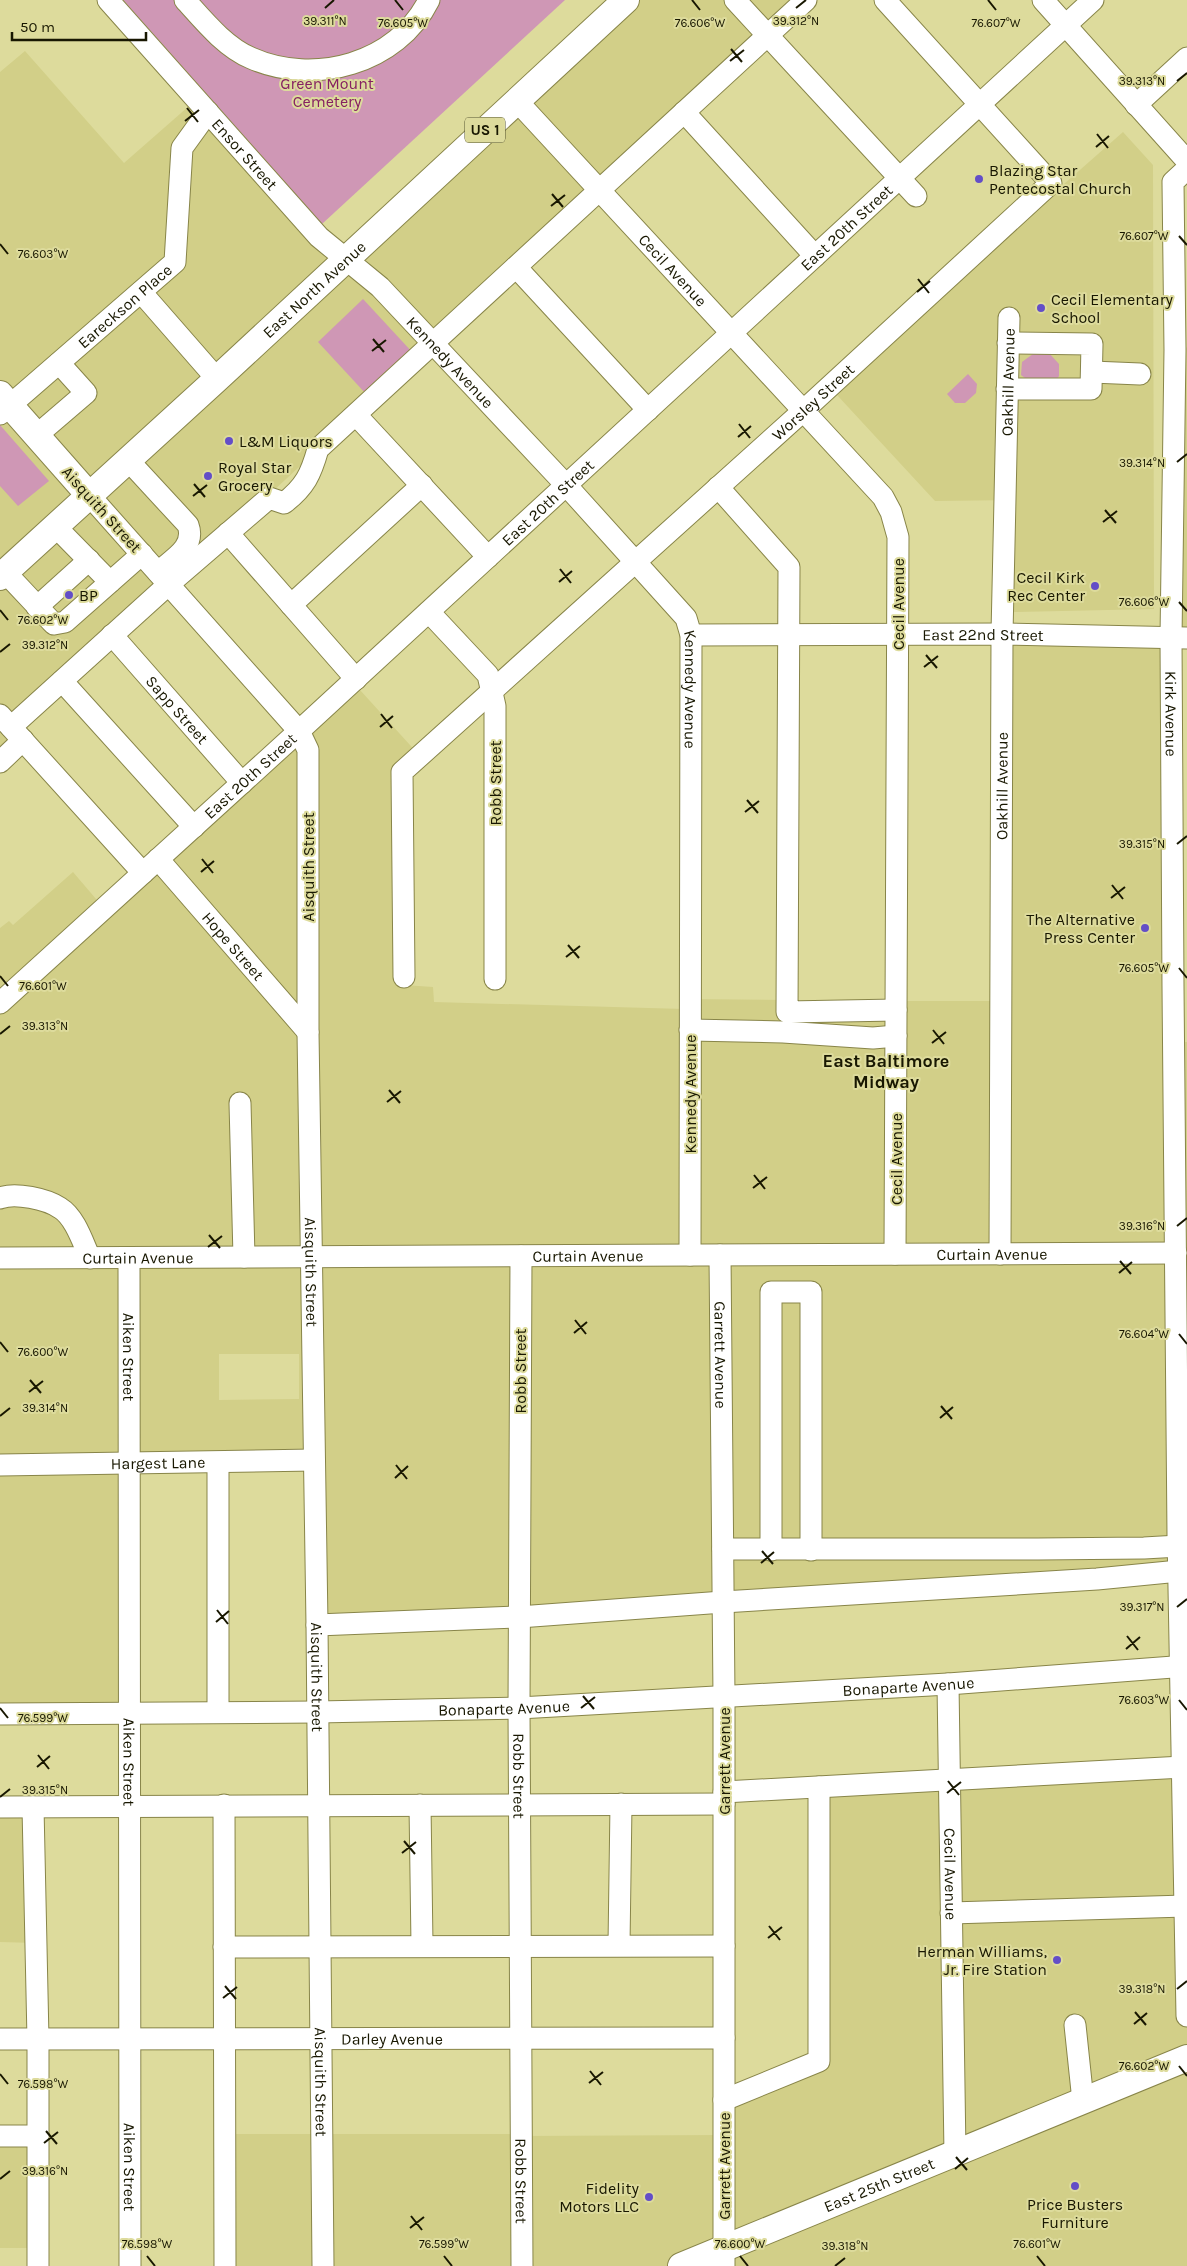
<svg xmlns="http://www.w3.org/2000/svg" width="1187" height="2266" font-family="Karla,sans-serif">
	<rect width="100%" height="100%" fill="#dddb9c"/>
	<g fill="#d2cf88" fill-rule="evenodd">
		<polygon points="623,0 805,0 259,504 7,728 20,743 0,762 0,72 25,51 124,163 189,106 333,265"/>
		<polygon points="1123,132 1153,165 1154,609 1013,612 1015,500 935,501 837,395 1022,221"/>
		<path d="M1176,337l11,11v286h-14l-3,408h17v1224h-962l-1,-132h285l11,2 203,-1v-33l98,-39 -4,-277 361,-20v-193l-864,46 -3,-155 -184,1 2,253 -129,-4v-786l9,-7 4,4 60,-53 29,34 248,-227 70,77 -16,16v213l29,2 1,15 250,7 1,-10 103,1v7l107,-6h107l3,-366 165,-1zM219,1354h80v45l-80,1z"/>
		<polygon points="0,1806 34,1806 36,1943 0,1942"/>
		<polygon points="0,2135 38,2136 39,2248 0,2248"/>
	</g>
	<g fill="#cf97b5">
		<polygon points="123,0 565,0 322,224"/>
		<polygon points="363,299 413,353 367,395 318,342"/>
		<polygon points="1037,351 1048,352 1059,364 1059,376 1053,386 1033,384 1021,375 1022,362"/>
		<polygon points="968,374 977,384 976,393 965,403 955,403 947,394"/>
		<polygon points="0,425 49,481 18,506 0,486"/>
	</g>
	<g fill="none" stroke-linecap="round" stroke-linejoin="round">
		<defs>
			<g id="minor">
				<path id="s1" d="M108,0l211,237 61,50 186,198 120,133 5,17 -1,620"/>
				<path d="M185,0c19,21 40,47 66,58 63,28 146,6 178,-58"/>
				<polyline points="735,0 916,196"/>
				<polyline points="1043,0 1187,161"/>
				<path id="s2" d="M517,101l366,396 8,15 7,25 -3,717"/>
				<polyline points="1136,105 1187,58"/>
				<polyline points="684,112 815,256"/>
				<path id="s3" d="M1187,169l-14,13 2,168 -4,288 2,348 5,549 9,481"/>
				<polyline points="516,267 648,410"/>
				<polyline points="141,292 217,379"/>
				<polyline points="1092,372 1140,374"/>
				<polyline points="1007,389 1091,389 1092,344 1008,343"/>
				<path id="s4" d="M0,414l175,-152 7,-114 26,-36"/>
				<polyline points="356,415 488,557"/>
				<polyline points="37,435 86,393 59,363"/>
				<path d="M128,460l60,65c8,22 -15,34 -30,47"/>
				<polyline points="718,487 789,567 787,1012 896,1010"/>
				<path id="s5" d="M89,495l210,236 9,19v282l9,593 6,641"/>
				<polyline points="55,526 110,582"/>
				<polyline points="228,533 356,679"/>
				<polyline points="5,572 51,621 54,624 65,622 142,554"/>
				<polyline points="291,605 422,485"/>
				<polyline points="37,607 89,560"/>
				<polyline points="429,612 488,675 495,706 495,979"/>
				<path id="s6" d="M112,635l130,148"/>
				<path id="s7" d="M691,635l311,-1 185,4"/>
				<polyline points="62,681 194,827"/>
				<polyline points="0,715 143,873"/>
				<path d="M11,727l158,-143 100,-86 15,5c21,-16 27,-29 34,-54l488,-449"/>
				<polyline points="0,762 23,740"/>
				<path id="s8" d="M158,859l150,173"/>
				<path id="s9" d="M404,977l-2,-205 401,-361 248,-228 -166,-183"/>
				<path id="s10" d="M0,1003l299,-272 794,-731"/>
				<polyline points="690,1030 783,1032 873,1038 896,1036"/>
				<polyline points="240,1103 244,1257"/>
				<path d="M0,1198c15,-6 47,1 60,10 15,9 23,35 30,50"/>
				<path id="s11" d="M1000,1254l2,-620 7,-316"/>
				<path id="s12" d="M720,1255l4,442v569"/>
				<path id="s13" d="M521,1256l-2,452 3,558"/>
				<path id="s14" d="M0,1258l1176,-5"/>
				<path id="s15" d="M129,1258l1,1008"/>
				<polyline points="218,1463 218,1712"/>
				<path id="s16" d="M0,1465l314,-5"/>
				<polyline points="723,1549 1038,1549 1144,1548 1179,1546"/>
				<polyline points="771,1550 771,1292 811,1292 811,1550"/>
				<polyline points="317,1625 519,1617 723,1602 1097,1579 1179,1571"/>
				<path id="s17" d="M948,1684l7,470"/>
				<path id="s18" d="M0,1714l317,-2 202,-4 429,-24 239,-18"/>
				<polyline points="724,1792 1183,1767"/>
				<polyline points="224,1805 225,2266"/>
				<polyline points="420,1805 422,1945"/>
				<polyline points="0,1807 724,1804"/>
				<polyline points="33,1807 38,2039 38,2266"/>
				<polyline points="951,1913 1185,1906"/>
				<polyline points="619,1945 621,1804"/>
				<polyline points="224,1947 724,1946"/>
				<polyline points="1075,2025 1083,2101"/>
				<path id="s19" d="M0,2039l724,-1"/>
				<polyline points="724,2100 819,2061 819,1787"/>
				<polyline points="0,2136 38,2136"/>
			</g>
			<g id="major">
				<polyline points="0,394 89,495"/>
				<path id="s20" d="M0,577l217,-198 409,-379"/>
				<path id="s21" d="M681,2266l506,-208"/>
			</g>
		</defs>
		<use href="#minor" stroke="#888549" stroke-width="23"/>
		<use href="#major" stroke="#888549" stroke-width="28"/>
		<use href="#minor" stroke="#fff" stroke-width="21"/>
		<use href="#major" stroke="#fff" stroke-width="26"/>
	</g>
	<path fill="none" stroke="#181701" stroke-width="2" d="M395,0l8,10M692,0l8,10M988,0l8,10M325,8l9,-8M796,8l10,-8M731,49l11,13M730,61l14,-11M1177,81l10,-8M187,108l11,14M185,121l14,-11M1097,134l11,14M1096,147l13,-11M552,194l11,13M551,206l14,-11M1179,236l8,9M0,244l8,10M918,279l11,14M917,292l13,-11M373,339l11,13M372,351l14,-11M739,424l11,14M738,437l13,-11M1177,462l10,-8M194,484l11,13M193,496l14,-11M1105,510l11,13M1103,522l14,-11M560,569l11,14M559,582l13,-11M1179,602l8,9M0,610l8,10M0,652l10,-8M926,655l11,13M924,667l14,-11M381,714l11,14M380,727l13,-11M747,800l11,13M745,812l14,-11M1177,844l10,-8M202,859l11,14M201,872l13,-11M1112,885l11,14M1111,898l14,-11M568,945l11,13M566,957l14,-11M1179,968l8,10M0,976l8,10M933,1030l11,14M0,1034l10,-8M932,1043l14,-11M389,1090l11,13M387,1102l14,-11M754,1175l11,14M753,1188l14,-11M1177,1226l10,-8M209,1235l11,13M208,1247l14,-11M1120,1261l11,13M1119,1273l13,-11M575,1320l11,14M574,1333l13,-11M1179,1334l8,10M0,1342l8,10M30,1380l11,13M29,1392l14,-11M941,1406l11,13M0,1416l10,-8M940,1418l13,-11M396,1465l11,14M395,1478l13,-12M762,1551l11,13M761,1563l13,-11M1177,1607l10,-8M217,1610l11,14M216,1622l13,-11M1127,1636l11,14M1126,1649l14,-12M583,1696l11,13M1179,1700l8,10M0,1708l8,10M581,1708l14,-11M38,1755l11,14M37,1767l13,-11M948,1781l11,14M947,1793l14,-11M0,1797l10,-8M404,1841l11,13M402,1853l14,-11M769,1926l11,14M768,1938l14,-11M225,1986l11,13M1177,1989l10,-8M223,1998l14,-11M1135,2012l11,13M1134,2024l13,-11M1179,2066l8,10M590,2071l11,14M0,2074l8,10M589,2083l14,-11M46,2131l11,13M44,2143l14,-11M956,2157l11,13M955,2169l13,-11M0,2179l10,-8M411,2216l11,14M410,2228l14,-11M147,2256l8,10M444,2256l8,10M740,2256l8,10M1037,2256l8,10M835,2266l10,-8"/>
	<g fill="#634ec7" stroke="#dddb9c" stroke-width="2">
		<circle cx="979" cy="179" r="5"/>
		<circle cx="1041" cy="308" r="5"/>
		<circle cx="229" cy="441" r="5"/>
		<circle cx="208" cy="476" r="5"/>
		<circle cx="1095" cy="586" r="5"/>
		<circle cx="69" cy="595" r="5"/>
		<circle cx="1145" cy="928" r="5"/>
		<circle cx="1057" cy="1960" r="5"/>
		<circle cx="1075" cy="2186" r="5"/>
		<circle cx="649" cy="2197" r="5"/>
	</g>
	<g text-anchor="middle" stroke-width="4" stroke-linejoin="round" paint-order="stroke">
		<rect fill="#dddb9c" stroke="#535230" stroke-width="1" x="465" y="117.5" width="40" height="25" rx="4"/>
		<g font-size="15" font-weight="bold" fill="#181701">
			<text x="485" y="135">US 1</text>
		</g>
		<g font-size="16" fill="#862162" stroke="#dddb9c">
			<text x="327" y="89">Green Mount<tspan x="327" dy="18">Cemetery</tspan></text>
		</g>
		<g font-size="16" fill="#181701" stroke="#dddb9c">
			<text dy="6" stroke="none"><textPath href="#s1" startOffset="206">Ensor Street</textPath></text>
			<text dy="6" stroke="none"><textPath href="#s10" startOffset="1148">East 20th Street</textPath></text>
			<text dy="6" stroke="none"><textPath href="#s2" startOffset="230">Cecil Avenue</textPath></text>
			<text dy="6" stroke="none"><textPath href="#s20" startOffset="426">East North Avenue</textPath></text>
			<text dy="6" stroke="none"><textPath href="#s4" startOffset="165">Eareckson Place</textPath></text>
			<text dy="6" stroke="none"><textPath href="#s1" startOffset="499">Kennedy Avenue</textPath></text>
			<text dy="6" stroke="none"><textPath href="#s11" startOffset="872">Oakhill Avenue</textPath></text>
			<text dy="6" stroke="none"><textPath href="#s9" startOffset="758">Worsley Street</textPath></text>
			<text dy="6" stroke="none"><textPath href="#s10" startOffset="742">East 20th Street</textPath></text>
			<text transform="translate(102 509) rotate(48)" y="6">Aisquith Street</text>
			<text transform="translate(898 604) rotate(-90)" y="6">Cecil Avenue</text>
			<text dy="6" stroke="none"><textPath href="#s7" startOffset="292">East 22nd Street</textPath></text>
			<text dy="6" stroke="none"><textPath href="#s1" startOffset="919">Kennedy Avenue</textPath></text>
			<text dy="6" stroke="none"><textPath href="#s6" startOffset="99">Sapp Street</textPath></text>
			<text dy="6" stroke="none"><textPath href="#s3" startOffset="551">Kirk Avenue</textPath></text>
			<text dy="6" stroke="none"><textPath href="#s10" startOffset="338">East 20th Street</textPath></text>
			<text transform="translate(495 783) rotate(-90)" y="6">Robb Street</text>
			<text dy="6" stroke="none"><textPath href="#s11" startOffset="468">Oakhill Avenue</textPath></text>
			<text transform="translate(308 867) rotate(-90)" y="6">Aisquith Street</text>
			<text dy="6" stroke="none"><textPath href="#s8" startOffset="115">Hope Street</textPath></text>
			<text transform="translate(690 1094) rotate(-90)" y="6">Kennedy Avenue</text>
			<text transform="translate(896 1159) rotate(-90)" y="6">Cecil Avenue</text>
			<text dy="6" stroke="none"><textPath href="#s14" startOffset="992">Curtain Avenue</textPath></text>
			<text dy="6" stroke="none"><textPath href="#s14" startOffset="588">Curtain Avenue</textPath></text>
			<text dy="6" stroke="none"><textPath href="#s14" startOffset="138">Curtain Avenue</textPath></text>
			<text dy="6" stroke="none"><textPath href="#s5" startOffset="859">Aisquith Street</textPath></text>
			<text dy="6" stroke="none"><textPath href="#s12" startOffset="100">Garrett Avenue</textPath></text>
			<text dy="6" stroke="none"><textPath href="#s15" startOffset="99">Aiken Street</textPath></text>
			<text transform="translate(520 1371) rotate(-90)" y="6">Robb Street</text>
			<text dy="6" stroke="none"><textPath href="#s16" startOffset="158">Hargest Lane</textPath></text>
			<text dy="6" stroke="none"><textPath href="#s5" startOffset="1264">Aisquith Street</textPath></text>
			<text dy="6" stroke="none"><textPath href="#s18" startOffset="909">Bonaparte Avenue</textPath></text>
			<text dy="6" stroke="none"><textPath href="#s18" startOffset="504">Bonaparte Avenue</textPath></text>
			<text transform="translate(724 1761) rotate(-90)" y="6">Garrett Avenue</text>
			<text dy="6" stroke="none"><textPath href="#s15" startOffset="504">Aiken Street</textPath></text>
			<text dy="6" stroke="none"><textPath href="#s13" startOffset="520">Robb Street</textPath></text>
			<text dy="6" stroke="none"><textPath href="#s17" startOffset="190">Cecil Avenue</textPath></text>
			<text dy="6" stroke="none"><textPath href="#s19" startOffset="392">Darley Avenue</textPath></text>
			<text dy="6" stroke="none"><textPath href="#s5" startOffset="1669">Aisquith Street</textPath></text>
			<text transform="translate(724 2166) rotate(-90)" y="6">Garrett Avenue</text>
			<text dy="6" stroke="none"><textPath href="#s15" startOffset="909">Aiken Street</textPath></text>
			<text dy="6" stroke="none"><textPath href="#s13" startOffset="925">Robb Street</textPath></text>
			<text dy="6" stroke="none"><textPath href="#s21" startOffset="214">East 25th Street</textPath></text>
		</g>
		<g font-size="16" fill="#181701" stroke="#dddb9c" text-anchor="start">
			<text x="989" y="176">Blazing Star<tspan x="989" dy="18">Pentecostal Church</tspan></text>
			<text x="1051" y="305">Cecil Elementary<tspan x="1051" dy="18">School</tspan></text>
			<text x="239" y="447">L&amp;M Liquors</text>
			<text x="218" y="473">Royal Star<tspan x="218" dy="18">Grocery</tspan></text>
			<text x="1085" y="583" text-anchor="end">Cecil Kirk<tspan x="1085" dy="18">Rec Center</tspan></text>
			<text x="79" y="601">BP</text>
			<text x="1135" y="925" text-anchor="end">The Alternative<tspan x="1135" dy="18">Press Center</tspan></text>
			<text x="1047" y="1957" text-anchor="end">Herman Williams,<tspan x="1047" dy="18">Jr. Fire Station</tspan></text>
			<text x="639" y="2194" text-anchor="end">Fidelity<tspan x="639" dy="18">Motors LLC</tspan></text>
			<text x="1075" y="2210" text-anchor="middle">Price Busters<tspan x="1075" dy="18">Furniture</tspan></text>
		</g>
		<g font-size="18" font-weight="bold" fill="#181701" stroke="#dddb9c">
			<text x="886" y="1067">East Baltimore<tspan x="886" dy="21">Midway</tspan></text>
		</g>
	</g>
	<g font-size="12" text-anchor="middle" fill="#181701" stroke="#dddb9c" stroke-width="4" stroke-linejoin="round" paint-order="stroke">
		<text x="325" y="25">39.311°N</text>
		<text x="796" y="25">39.312°N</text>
		<text x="403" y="27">76.605°W</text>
		<text x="700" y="27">76.606°W</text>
		<text x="996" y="27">76.607°W</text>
		<text x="1142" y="85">39.313°N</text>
		<text x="1144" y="240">76.607°W</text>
		<text x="43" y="258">76.603°W</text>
		<text x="1142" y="467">39.314°N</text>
		<text x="1144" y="606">76.606°W</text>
		<text x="43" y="624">76.602°W</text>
		<text x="45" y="649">39.312°N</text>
		<text x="1142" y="848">39.315°N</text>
		<text x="1144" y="972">76.605°W</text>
		<text x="43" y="990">76.601°W</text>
		<text x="45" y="1030">39.313°N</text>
		<text x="1142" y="1230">39.316°N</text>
		<text x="1144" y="1338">76.604°W</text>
		<text x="43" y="1356">76.600°W</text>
		<text x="45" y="1412">39.314°N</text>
		<text x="1142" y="1611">39.317°N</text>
		<text x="1144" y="1704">76.603°W</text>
		<text x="43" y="1722">76.599°W</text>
		<text x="45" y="1794">39.315°N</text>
		<text x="1142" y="1993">39.318°N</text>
		<text x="1144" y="2070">76.602°W</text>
		<text x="43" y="2088">76.598°W</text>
		<text x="45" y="2175">39.316°N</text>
		<text x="147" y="2248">76.598°W</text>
		<text x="444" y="2248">76.599°W</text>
		<text x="740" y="2248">76.600°W</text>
		<text x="1037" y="2248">76.601°W</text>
		<text x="845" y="2250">39.318°N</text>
	</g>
	<path d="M12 32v8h134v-8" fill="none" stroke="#181701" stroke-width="2.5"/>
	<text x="20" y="32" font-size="15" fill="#181701" stroke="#dddb9c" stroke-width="4" paint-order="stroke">50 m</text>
</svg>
